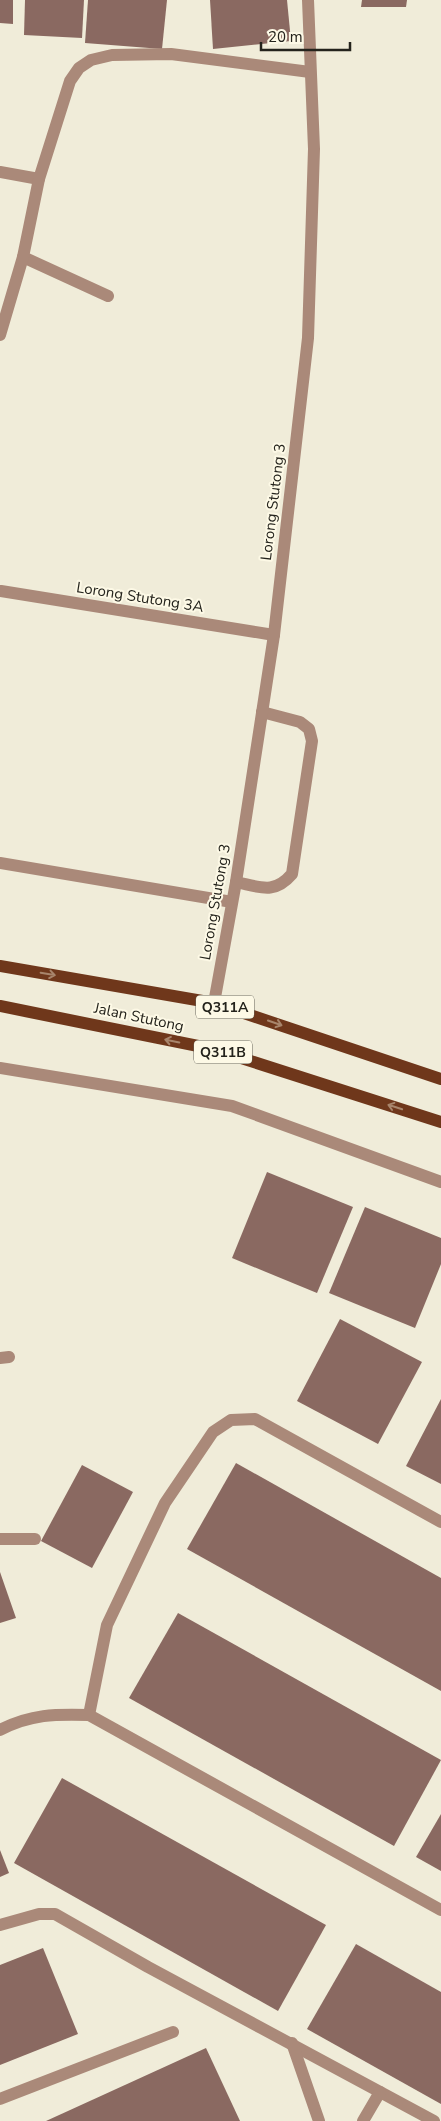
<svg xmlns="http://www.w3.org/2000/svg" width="441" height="2121" font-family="'Nunito Sans',sans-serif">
	<rect width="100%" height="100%" fill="#f0ecd9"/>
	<g fill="#8a6961">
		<polygon points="0,0 13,0 13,24 0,23"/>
		<polygon points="25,0 84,0 82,38 24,35"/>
		<polygon points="88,0 167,0 162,49 85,43"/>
		<polygon points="210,0 287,0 291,41 213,49"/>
		<polygon points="362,0 407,0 406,7 361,7"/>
		<polygon points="267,1172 353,1207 317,1293 232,1258"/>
		<polygon points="365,1207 441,1238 441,1264 415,1328 329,1293"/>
		<polygon points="340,1319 422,1362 378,1444 297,1401"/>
		<polygon points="441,1399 441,1484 406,1466"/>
		<polygon points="236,1463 441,1578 441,1691 187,1549"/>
		<polygon points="82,1465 133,1492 92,1568 41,1541"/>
		<polygon points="0,1572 16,1618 0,1623"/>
		<polygon points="178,1613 441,1760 394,1846 129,1698"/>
		<polygon points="62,1778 326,1925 278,2011 14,1863"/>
		<polygon points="441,1814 441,1871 416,1857"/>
		<polygon points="0,1850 9,1873 0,1877"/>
		<polygon points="356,1944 441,1992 441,2104 307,2029"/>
		<polygon points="43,1948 78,2034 0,2065 0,1965"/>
		<polygon points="206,2048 240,2121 46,2121"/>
	</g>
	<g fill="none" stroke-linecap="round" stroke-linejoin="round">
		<g stroke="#aa8979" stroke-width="12">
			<polyline points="0,863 232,902"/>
			<path d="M236,882c24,5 38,13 56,-8l20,-133 -3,-12 -9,-7 -38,-10"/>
			<polyline points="0,1925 39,1914 55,1914 148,1967 434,2121"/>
			<polyline points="292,2043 319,2121"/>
			<polyline points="363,2121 380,2092"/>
		</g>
		<g stroke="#aa8979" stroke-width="12">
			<polyline points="0,172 39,179"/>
			<polyline points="23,257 108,296"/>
			<polyline points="0,335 23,257 39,179 70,81 79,68 91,60 112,55 171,54 310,72"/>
			<polyline points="1,591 274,635"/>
			<polyline points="214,1003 236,882 274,635 308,338 314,149 308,0"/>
			<polyline points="0,1068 232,1106 441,1182"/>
			<polyline points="0,1358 9,1357"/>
			<polyline points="0,1539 35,1539"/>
			<polyline points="89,1715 107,1625 165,1503 213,1432 231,1420 255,1419 441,1522"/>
			<path d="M0,1730c31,-16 55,-16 89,-15l352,195"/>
			<polyline points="0,2099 173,2032"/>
		</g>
		<g stroke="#6f371b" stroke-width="12">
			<polyline points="0,966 214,1003 441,1079"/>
			<polyline points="0,1006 213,1049 441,1122"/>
		</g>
	</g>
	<defs><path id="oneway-shaft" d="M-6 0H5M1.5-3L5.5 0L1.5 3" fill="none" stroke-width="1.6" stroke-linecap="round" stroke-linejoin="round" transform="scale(1.25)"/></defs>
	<g stroke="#a8856c">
		<use href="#oneway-shaft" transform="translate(48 974) rotate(10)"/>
		<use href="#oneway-shaft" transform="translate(275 1023) rotate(19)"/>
		<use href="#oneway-shaft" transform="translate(172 1041) rotate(-168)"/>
		<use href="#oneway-shaft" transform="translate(395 1107) rotate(-162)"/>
	</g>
	<g text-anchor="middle" stroke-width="4" stroke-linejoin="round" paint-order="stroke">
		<g fill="#fdf9e6" stroke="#656359" stroke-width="1">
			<rect x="196" y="995.5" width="58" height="23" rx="4"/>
			<rect x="194" y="1040.5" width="58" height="23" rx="4"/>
		</g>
		<g font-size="14" font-weight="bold" fill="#24231c">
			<text x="225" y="1012">Q311A</text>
			<text x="223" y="1057">Q311B</text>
		</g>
		<g font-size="15" fill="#24231c" stroke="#fdf9e6">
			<text transform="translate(273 502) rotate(-83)" y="5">Lorong Stutong 3</text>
			<text transform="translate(140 597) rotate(9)" y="5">Lorong Stutong 3A</text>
			<text transform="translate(215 902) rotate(-80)" y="5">Lorong Stutong 3</text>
			<text transform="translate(139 1017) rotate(12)" y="5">Jalan Stutong</text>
		</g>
	</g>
	<path d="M261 42v8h89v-8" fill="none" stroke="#24231c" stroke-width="2.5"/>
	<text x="268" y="42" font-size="15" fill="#24231c" stroke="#fdf9e6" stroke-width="4" paint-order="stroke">20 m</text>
</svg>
